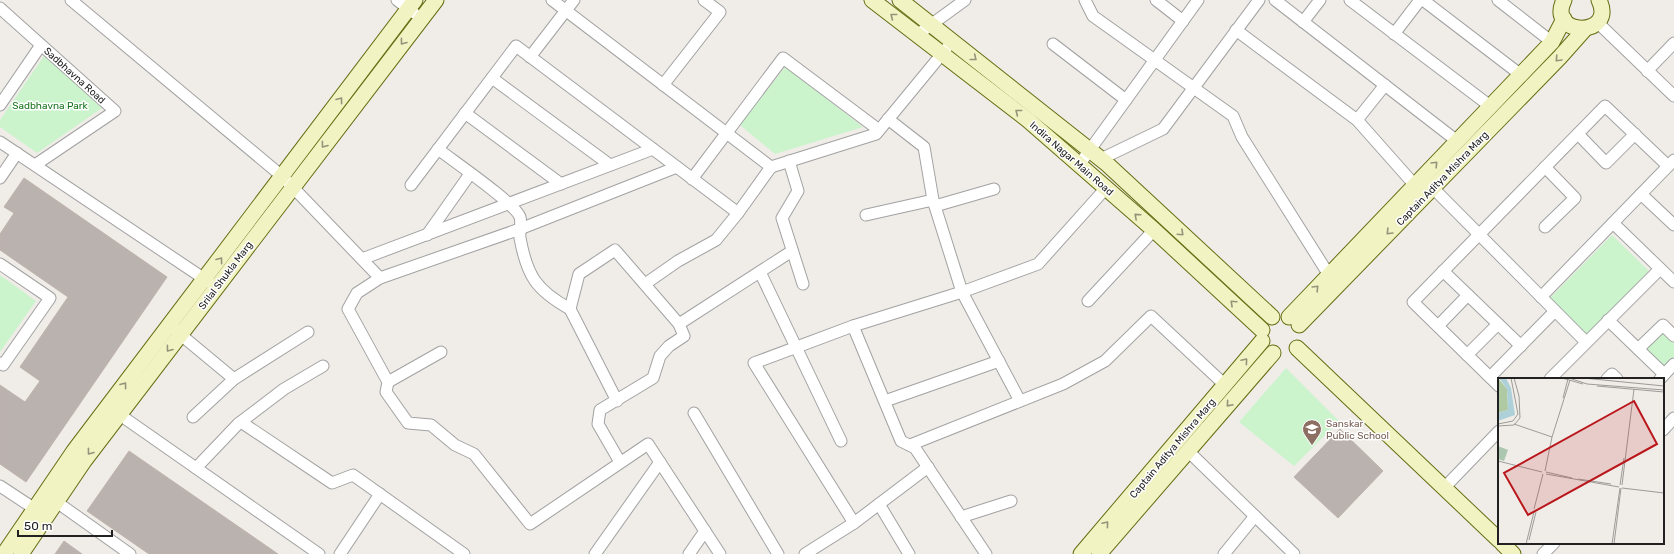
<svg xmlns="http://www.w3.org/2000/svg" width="1674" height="554" font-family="Rubik,sans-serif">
	<rect width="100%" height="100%" fill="#f0ede8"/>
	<g fill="#cbf4cd">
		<polygon points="44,56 102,108 37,153 0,127 0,120"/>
		<polygon points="785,67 863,127 775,154 740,125"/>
		<polygon points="1612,235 1649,271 1587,334 1550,298"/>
		<polygon points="0,275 36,301 0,352"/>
		<polygon points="1661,331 1674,344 1674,361 1665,371 1643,350"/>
		<polygon points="1286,368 1339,421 1294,466 1239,422"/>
	</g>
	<g fill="#b9b2ae" stroke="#c0b4ac">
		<polygon points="24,178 167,277 26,482 0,464 0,385 25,402 40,381 20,367 68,297 0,250 0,234 14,213 4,207"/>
		<polygon points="1340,429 1383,471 1338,518 1294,477"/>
		<polygon points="129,451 278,554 149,554 87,511"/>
		<polygon points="64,541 82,554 55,554"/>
	</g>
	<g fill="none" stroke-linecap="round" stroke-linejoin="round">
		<defs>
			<g id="street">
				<polyline points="71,0 283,177 380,278"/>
				<polyline points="397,0 414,13"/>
				<polyline points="552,0 771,167 876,134 946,49"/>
				<polyline points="1085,0 1093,16 1233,116 1242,137 1329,275"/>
				<polyline points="1156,0 1183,21"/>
				<polyline points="1275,0 1457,141"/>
				<polyline points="1350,0 1490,106"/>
				<polyline points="1423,0 1521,75"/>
				<polyline points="1498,0 1552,42"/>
				<polyline points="0,8 115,111 35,165"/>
				<polyline points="1303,22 1320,0"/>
				<polyline points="1597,22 1674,96"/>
				<polyline points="1236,30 1357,120 1420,191"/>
				<polyline points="1394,34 1420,0"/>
				<polyline points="917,35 965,0"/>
				<polyline points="1053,44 1126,100"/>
				<polyline points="530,57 574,0"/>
				<polyline points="1647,71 1674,43"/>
				<polyline points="492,78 610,165"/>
				<polyline points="663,85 720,12 704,0"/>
				<polyline points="0,105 41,45"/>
				<polyline points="465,113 561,184"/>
				<polyline points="888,119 924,147 933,200 962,292 1020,401"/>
				<polyline points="1357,120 1385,85"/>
				<polyline points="1578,134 1606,163 1635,134"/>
				<polyline points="0,142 209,282"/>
				<path d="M438,149c15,12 77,54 82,68 2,6 -1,15 0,21 7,38 16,52 50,71"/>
				<polyline points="1101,159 1163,129 1259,0"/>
				<polyline points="789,161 798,191 782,218 803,284"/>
				<polyline points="1079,165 1198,0"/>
				<polyline points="677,167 520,229 380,278 357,293 348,309 388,382 386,392 408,423 431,425 455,445 474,454 530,524 648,444 720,554"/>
				<polyline points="1545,167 1575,198 1545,227"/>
				<polyline points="0,178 17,153"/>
				<polyline points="692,179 783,58 879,130"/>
				<polyline points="1427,182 1586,342"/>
				<polyline points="411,185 516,46 738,213"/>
				<polyline points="1641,194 1674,225"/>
				<polyline points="935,206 994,189"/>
				<polyline points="866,215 933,200"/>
				<polyline points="1613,223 1674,282"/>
				<polyline points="427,235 470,174"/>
				<polyline points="362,259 653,149"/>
				<polyline points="0,264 50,298 3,365 0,363"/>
				<polyline points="1443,271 1521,346"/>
				<polyline points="760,272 841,441"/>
				<polyline points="645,284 678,261 716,240 738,213 771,167"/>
				<polyline points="1541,297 1674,160"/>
				<polyline points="1088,301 1154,230"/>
				<polyline points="1608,320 1664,374"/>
				<polyline points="679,324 792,251"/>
				<polyline points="853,326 901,441 915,448 986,554"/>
				<polyline points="1438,326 1468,295"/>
				<polyline points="175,330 234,379"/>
				<polyline points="1638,349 1663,325 1674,336"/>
				<polyline points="1467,355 1498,324"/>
				<polyline points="1490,377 1555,311"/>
				<polyline points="1550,379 1660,269"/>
				<polyline points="1607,379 1612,374 1617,379"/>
				<polyline points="1660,379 1674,364"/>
				<polyline points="388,382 441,352"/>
				<polyline points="1499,386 1413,302 1605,106 1668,166"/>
				<polyline points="617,401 570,309 579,274 615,250 679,324 684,336 669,346 660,356 653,378 600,410 598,424 620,462"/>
				<polyline points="885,401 999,361"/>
				<polyline points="113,410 319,554"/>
				<polyline points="694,413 778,554"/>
				<polyline points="193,417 234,379 308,332"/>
				<polyline points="241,422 332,483 353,475 464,554"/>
				<polyline points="1663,430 1674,418"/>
				<polyline points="910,445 1063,384 1105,361 1151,316 1225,385"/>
				<polyline points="1188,451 1294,554"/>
				<polyline points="196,468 238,424 284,389 323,366"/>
				<polyline points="0,486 41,513"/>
				<polyline points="1444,488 1499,431"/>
				<polyline points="51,498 130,554"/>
				<polyline points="879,504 909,554"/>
				<polyline points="961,517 1011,501"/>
				<polyline points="854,523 754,363 853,326 962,292 1038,264 1106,188"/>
				<polyline points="340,554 380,494"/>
				<polyline points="595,554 660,462"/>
				<polyline points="689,554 705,531"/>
				<polyline points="805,554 854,523 928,467"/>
				<polyline points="1224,554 1255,516"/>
				<polyline points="1543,554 1554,543"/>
			</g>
			<g id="secondary">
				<polyline points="872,0 1028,120 1154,230 1262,330"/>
				<polyline points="900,0 1106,163 1272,317"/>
				<path d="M1564,0c-18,37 53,38 35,0"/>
				<polyline points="1289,317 1552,42 1564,19"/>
				<polyline points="1299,325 1560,57 1584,30"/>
				<polyline points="1297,348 1499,540"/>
				<polyline points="1502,543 1513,554"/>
				<polyline points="4,554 74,451 415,0"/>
				<polyline points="21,554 84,461 436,0"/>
				<polyline points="1081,554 1262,341"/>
				<polyline points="1099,554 1273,353"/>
			</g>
		</defs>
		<use href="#street" stroke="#a2a2a2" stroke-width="13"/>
		<use href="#secondary" stroke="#666d12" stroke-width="17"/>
		<use href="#street" stroke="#fff" stroke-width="11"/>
		<use href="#secondary" stroke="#f2f3c3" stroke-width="15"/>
	</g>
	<defs><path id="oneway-chevron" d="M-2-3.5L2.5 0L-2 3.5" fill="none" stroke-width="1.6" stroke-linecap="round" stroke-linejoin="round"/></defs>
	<g stroke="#94947a">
		<use href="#oneway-chevron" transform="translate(893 16) rotate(-142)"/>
		<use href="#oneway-chevron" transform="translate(403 42) rotate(127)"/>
		<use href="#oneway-chevron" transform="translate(974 58) rotate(39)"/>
		<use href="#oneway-chevron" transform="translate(1558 59) rotate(133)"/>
		<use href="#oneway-chevron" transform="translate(340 100) rotate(-53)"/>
		<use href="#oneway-chevron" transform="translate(1018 112) rotate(-142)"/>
		<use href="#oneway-chevron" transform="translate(324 145) rotate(127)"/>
		<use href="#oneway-chevron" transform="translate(1435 164) rotate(-46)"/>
		<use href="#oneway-chevron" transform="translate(1137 216) rotate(-138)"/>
		<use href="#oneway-chevron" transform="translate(1389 232) rotate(134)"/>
		<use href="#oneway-chevron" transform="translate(1181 233) rotate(43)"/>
		<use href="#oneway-chevron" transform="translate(220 260) rotate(-53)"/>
		<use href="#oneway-chevron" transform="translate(1316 288) rotate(-46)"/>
		<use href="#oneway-chevron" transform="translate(1233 303) rotate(-137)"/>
		<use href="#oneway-chevron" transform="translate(169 349) rotate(127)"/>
		<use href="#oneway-chevron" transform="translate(1245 361) rotate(-50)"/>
		<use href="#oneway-chevron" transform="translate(124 385) rotate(-53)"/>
		<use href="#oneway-chevron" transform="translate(1229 404) rotate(131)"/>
		<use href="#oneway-chevron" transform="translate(90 452) rotate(127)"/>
		<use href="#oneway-chevron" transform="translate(1106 524) rotate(-50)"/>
	</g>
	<defs>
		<symbol id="school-pin" viewBox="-11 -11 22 30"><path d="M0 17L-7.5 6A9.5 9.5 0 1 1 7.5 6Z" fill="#8d6e63" stroke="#fff"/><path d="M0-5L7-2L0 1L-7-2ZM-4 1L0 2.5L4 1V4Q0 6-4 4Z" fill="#fff"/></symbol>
	</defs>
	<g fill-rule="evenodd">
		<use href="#school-pin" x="1301" y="418" width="22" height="30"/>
	</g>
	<g text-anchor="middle" stroke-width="3" stroke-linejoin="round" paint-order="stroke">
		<g font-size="10" fill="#212121" stroke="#fff">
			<text transform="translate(75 75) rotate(42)" y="4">Sadbhavna Road</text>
			<text transform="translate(1072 158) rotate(41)" y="4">Indira Nagar Main Road</text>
			<text transform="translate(1442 178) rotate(-46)" y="4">Captain Aditya Mishra Marg</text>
			<text transform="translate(225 275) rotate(-53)" y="4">Srilal Shukla Marg</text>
			<text transform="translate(1172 448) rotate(-50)" y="4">Captain Aditya Mishra Marg</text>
		</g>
		<g font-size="10" fill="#19741e" stroke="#fff">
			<text x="50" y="109">Sadbhavna Park</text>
		</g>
		<g font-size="10" fill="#785e54" stroke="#fff" text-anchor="start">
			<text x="1326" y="427">Sanskar<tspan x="1326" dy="12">Public School</tspan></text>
		</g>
	</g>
	<g transform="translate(1498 378)">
		<rect width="166" height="166" fill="#f0ede8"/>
		<path d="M0,0l9,11 1,21 -10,3z" fill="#afcaa2"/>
		<path d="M0,68l10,4 -4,11 -6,-2z" fill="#acc6af"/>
		<path d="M1,0h7l5,10 4,27 -17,6v-8l10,-3 -1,-21z" fill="#aed0d8"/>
		<path fill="none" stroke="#9d9b98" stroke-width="1" d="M64,0l21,6M71,0l18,6 77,6M85,0l81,8M99,8l67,6M65,20l5,-19M0,46l15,-3 5,-7 -7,-36M16,46l38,13M0,48l16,-1 6,-7 -1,-22 -5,-18M0,83l44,11M47,93l7,-34 18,-57M48,94l26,6M48,96l73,13M80,101l33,5M122,107l4,-27M124,107l12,-96M124,110l42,5M36,131l9,-35M31,162l7,-28M28,166l8,-32M114,166l8,-56M116,166l7,-56"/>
		<path fill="#ba171c" fill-opacity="0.15" stroke="#ba171c" stroke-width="2" d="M136,23l23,43 -129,71 -24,-42z"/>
		<rect width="166" height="166" fill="none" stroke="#212121" stroke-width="2"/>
	</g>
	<path d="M18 530v6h94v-6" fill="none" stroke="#212121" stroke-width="2"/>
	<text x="24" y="530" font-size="12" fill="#212121" stroke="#ffffff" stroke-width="3" paint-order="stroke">50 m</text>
</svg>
